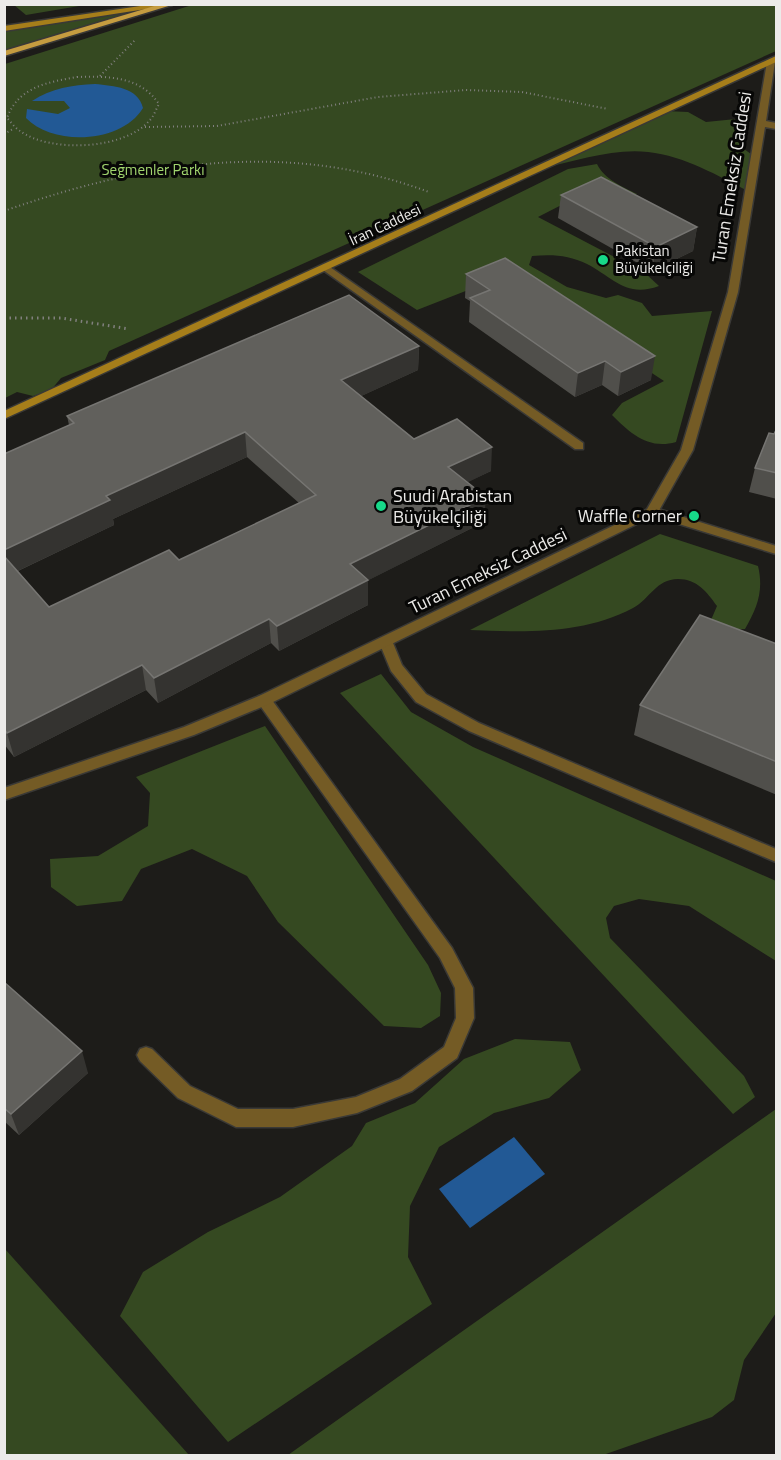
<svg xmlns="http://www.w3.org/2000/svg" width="781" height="1460" font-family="'Titillium Web',sans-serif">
	<rect width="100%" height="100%" fill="#1d1c19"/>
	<g fill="#354921">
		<polygon points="14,5 85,5 26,15"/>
		<polygon points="169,5 5,54 5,30"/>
		<polygon points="192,5 776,5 776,51 109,351 105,360 61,378 51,390 33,396 17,392 5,398 5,64"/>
		<path d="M665,111l23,1 18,10 30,-3 11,7v6l-8,7 1,7 15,11 -5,35c-32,-16 -65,-36 -102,-40 -34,-4 -72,9 -105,16z"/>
		<path d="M597,164c7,15 26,23 40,30l-10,4 -48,-2 -41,21 107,56 14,13c-33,12 -45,-8 -72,-22 -18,-9 -35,-10 -55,-8l-3,9 38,22 39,11 12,-3 24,8 10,13 60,-5 -36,131c-28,8 -46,-9 -64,-27l10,-12 42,-22 -160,-105 -87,34 -59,-38 210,-103z"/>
		<path d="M660,534l98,32c6,25 -1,42 -13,63l-23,1 -11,-10 6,-14c-10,-14 -20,-27 -39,-27 -22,0 -28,20 -45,29 -51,27 -109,24 -163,22z"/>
		<polygon points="381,674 411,712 473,747 776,881 776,961 689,906 639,899 614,906 606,918 610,938 744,1076 755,1097 733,1114 340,693"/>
		<polygon points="265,726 428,965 441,993 440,1016 421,1028 384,1026 278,922 247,876 192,849 141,869 122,901 77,906 51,887 50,859 98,856 148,826 150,793 136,777"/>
		<polygon points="515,1039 570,1042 581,1070 549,1098 494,1113 439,1147 410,1206 408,1257 432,1304 228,1442 120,1316 143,1272 208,1232 280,1197 352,1146 366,1123 415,1103 464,1059"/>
		<polygon points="776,1109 776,1313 744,1360 734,1400 712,1417 603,1455 288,1455"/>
		<polygon points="5,1249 189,1455 5,1455"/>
	</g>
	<g fill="#225995">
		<path d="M95,84c19,2 43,3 48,24 -21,35 -89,39 -117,10l1,-9 31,5 12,-6 -6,-7h-32c20,-13 40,-16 63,-17z"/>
		<polygon points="514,1137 545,1174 470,1228 439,1189"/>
	</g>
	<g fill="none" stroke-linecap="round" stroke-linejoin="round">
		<defs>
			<g id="service">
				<polygon points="327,265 583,443 583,449 575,449 323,270 323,266"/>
				<polygon points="386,637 391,638 402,665 426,694 479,723 776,849 776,862 469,731 416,702 391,671 379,642"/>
				<polygon points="264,695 269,696 452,948 473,988 474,1018 457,1058 412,1091 357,1113 293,1127 236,1127 178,1098 140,1061 137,1055 140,1049 146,1047 152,1049 190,1086 238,1109 293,1109 356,1097 400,1079 444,1047 456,1018 455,988 440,958 259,704 257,700 259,696"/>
			</g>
			<polygon id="minor" points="771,59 775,62 766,121 776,123 776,129 765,127 738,292 693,450 657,514 647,514 646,511 681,450 728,292 767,62"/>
			<polygon id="tertiary" points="652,507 776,546 776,554 653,516 269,704 194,735 4,800 4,788 184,727 259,696"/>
			<g id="secondary">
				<polygon points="154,4 172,5 4,31 4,26"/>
				<polygon points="776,56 776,62 4,419 4,411"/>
			</g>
			<polygon id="primary" points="161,4 175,4 4,56 4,51"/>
		</defs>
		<use href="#service" stroke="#3a3936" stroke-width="3"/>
		<use href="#minor" stroke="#3a3936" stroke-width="3"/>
		<use href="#tertiary" stroke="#3a3936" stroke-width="3"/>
		<use href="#secondary" stroke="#3a3936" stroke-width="3"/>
		<use href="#primary" stroke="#3a3936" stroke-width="3"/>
		<g stroke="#81807e" stroke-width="2" stroke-dasharray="1 3" stroke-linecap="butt">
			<polyline points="100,76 135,40"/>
			<path d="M77,77c31,-1 63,-1 82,27 -3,5 -5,12 -9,16 -25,30 -100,33 -130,11 -5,-3 -9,-9 -13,-13 11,-31 41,-36 70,-41z"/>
			<polyline points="145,127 217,126 378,97 466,90 522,92 608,109"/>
			<polyline points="4,134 13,129"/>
			<path d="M4,211c140,-49 282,-72 425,-19"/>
		</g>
		<polyline stroke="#81807e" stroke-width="3" stroke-dasharray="1.5 4" stroke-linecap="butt" points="4,318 61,318 129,329"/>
		<use href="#service" fill="#745b25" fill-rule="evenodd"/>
		<use href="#minor" fill="#745b25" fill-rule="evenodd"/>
		<use href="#tertiary" fill="#745b25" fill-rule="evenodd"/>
		<use href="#secondary" fill="#a67e1a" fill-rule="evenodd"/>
		<use href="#primary" fill="#c59c40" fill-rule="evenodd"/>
	</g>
	<g fill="#504f4b" fill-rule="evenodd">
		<polygon points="561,195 697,227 693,251 652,271 558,218"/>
		<polygon points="466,274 651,380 618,396 602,385 575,397 469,322 470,301 465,298"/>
		<path d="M419,346l-1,24 -57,26 53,43 77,32 -24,11 17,40 -116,58v25l-89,46 -8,-8 -113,60 -12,-13 -132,67 -10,-13v-290l65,-29 -2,-9zM247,457l52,46 -120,57 -130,47 -31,-36 96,-46 -1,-6z"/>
		<polygon points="777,428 777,499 749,492 755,468"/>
		<polygon points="777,644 777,795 634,735 640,705"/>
		<polygon points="4,982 88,1073 19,1135 4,1121"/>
	</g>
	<g fill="#343330">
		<polygon points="697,227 693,251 652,271 656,247"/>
		<polygon points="419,346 418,370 342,405 341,380"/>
		<polygon points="655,356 651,380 618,396 621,372"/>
		<polygon points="605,361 602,385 575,397 578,373"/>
		<polygon points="245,432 247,457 113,519 114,525 7,576 4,565 4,550 106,496"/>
		<polygon points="492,447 491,471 448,492 448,467"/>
		<polygon points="486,497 484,522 351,589 350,564"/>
		<polygon points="368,580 368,605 279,651 277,626"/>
		<polygon points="269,619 271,643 158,703 154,678"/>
		<polygon points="142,665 146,690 14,757 7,733"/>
		<polygon points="82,1051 88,1073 19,1135 11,1114"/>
	</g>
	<g fill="#61605c" stroke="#767572" stroke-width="1.5">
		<polygon points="601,177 697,227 656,247 561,195"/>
		<polygon points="505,258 655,356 621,372 605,361 578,373 470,298 490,290 466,274"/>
		<polygon points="349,295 419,346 341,380 414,439 457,419 492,447 448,467 486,497 350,564 368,580 277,626 269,619 154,678 142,665 7,733 4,729 4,556 49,607 169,550 179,560 316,495 245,432 106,496 110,500 4,550 4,454 74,423 67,416"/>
		<polygon points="777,428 777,473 755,468 769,433 774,434"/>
		<polygon points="700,615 777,644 777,762 640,705"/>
		<polygon points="4,982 82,1051 11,1114 4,1108"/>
	</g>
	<g fill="#17d989" stroke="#070706" stroke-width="2">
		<circle cx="603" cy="260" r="6"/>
		<circle cx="381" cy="506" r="6"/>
		<circle cx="694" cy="516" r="6"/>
	</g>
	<g text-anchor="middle" stroke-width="6" stroke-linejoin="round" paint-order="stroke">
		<g font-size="15" fill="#a2d66f" stroke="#070706">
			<text x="153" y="175">Seğmenler Parkı</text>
		</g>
		<g font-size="15" fill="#ecebe9" stroke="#070706">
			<text transform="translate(385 225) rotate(-25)" y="5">İran Caddesi</text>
		</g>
		<g font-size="15" fill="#ecebe9" stroke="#070706" text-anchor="start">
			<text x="615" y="256">Pakistan<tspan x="615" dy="17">Büyükelçiliği</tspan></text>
		</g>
		<g font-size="18" fill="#ecebe9" stroke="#070706">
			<text transform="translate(732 177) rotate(-81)" y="6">Turan Emeksiz Caddesi</text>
			<text transform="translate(488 571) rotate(-26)" y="6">Turan Emeksiz Caddesi</text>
		</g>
		<g font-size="18" fill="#ecebe9" stroke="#070706" text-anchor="start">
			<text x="393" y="502">Suudi Arabistan<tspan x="393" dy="21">Büyükelçiliği</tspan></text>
			<text x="682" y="522" text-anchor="end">Waffle Corner</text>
		</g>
	</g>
	<rect width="781" height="1460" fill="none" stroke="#ecebe9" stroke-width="12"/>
</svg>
